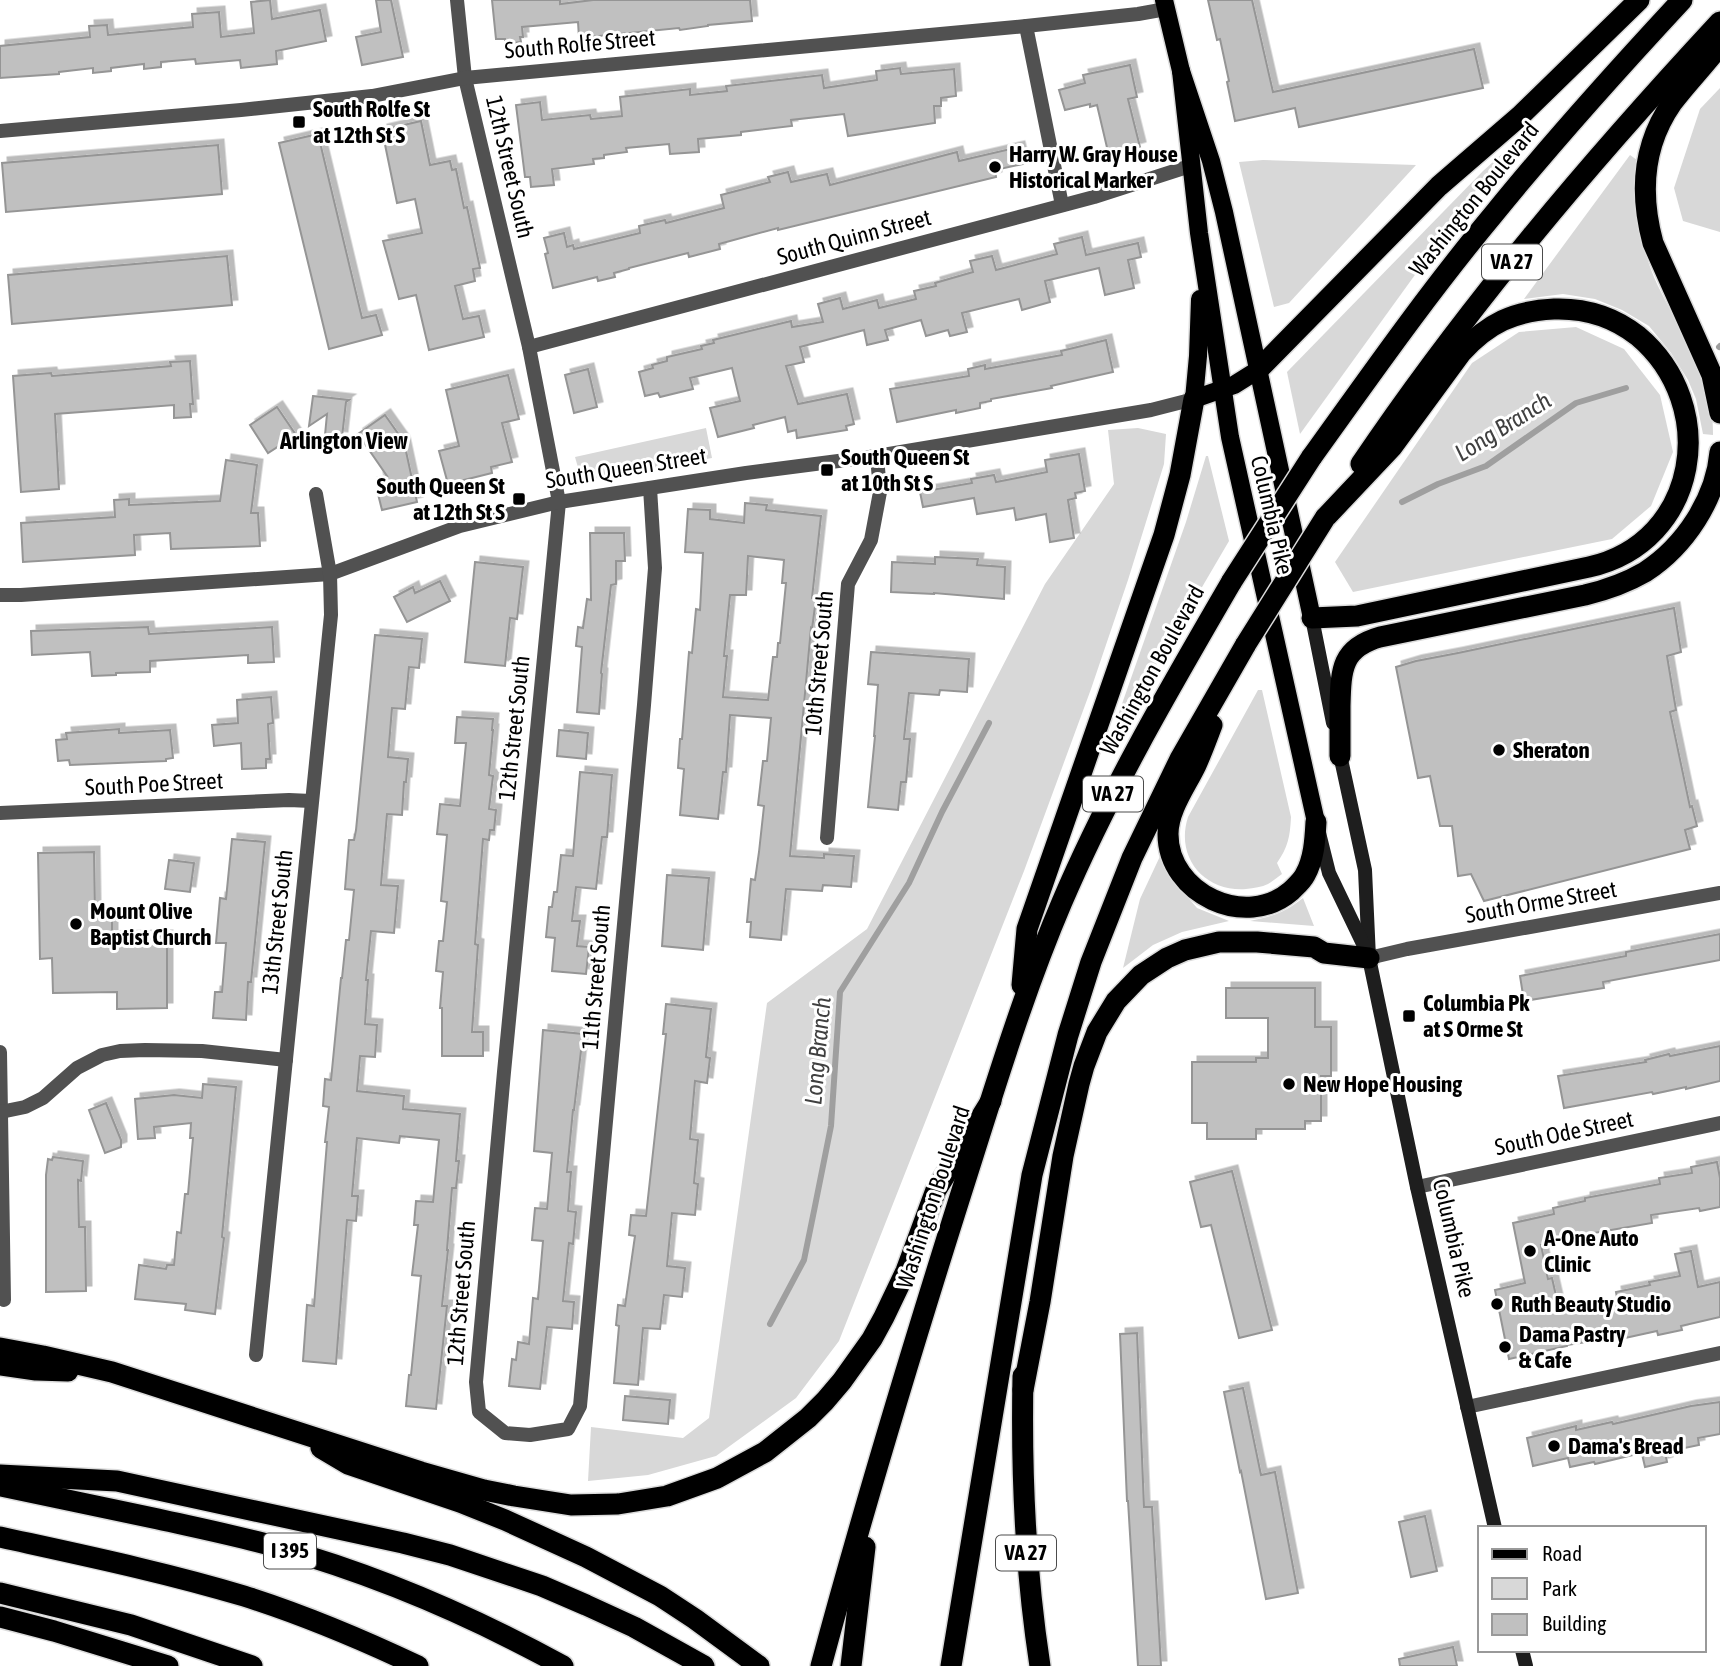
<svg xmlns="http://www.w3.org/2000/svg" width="1720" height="1666" font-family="'Asap Condensed',sans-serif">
	<defs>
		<filter id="shadow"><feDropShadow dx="5.5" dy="-5.5" stdDeviation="0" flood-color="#0004"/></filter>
	</defs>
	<rect width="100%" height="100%" fill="#fff"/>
	<g fill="#d8d8d8">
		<polygon points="1720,88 1720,232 1683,221 1674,188 1700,109"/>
		<polygon points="1503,153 1300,434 1287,372 1483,171"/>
		<path d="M1630,155l7,5c-8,35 5,93 21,126 10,21 22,41 32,62 6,13 14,26 17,39 4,16 6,31 6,48l-10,-1 -7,-35 -8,-19 -17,-27 -22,-27 -27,-16 -27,-11 -32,-5 -39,5z"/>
		<polygon points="1263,160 1416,165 1289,303 1274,307 1239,162"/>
		<polygon points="1576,327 1624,349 1660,395 1673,452 1651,506 1612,539 1353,592 1335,562 1472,363 1519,332"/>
		<polygon points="706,428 712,458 587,480 579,471 575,457"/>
		<polygon points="1138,428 1166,434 1164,464 1128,580 1091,689 1024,871 839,1341 796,1398 716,1456 648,1475 588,1481 591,1427 683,1438 709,1418 767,1003 867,929 1045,584 1114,484 1108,430"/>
		<polygon points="1206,456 1208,456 1229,541 1123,722 1117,718 1186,522"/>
		<path d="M1258,690h4l29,127c-1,20 -3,30 -14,46l5,11c-4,3 -9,7 -14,10 -6,3 -14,4 -22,5 -42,3 -71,-32 -58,-72z"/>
		<polygon points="1162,852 1165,865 1169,875 1197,908 1229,921 1182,932 1153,945 1123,968 1140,899"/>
		<path d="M1303,898l11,28 -64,-5c24,-5 34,-8 53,-23z"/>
	</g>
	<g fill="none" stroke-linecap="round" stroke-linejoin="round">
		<g stroke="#9f9f9f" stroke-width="6">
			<polyline points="1719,347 1720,346"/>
			<polyline points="1402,502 1438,484 1486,466 1576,403 1626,388"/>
			<polyline points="770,1324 804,1260 815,1206 831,1126 840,992 909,883 942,812 989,723"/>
		</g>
	</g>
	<g fill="#c0c0c0" stroke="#959595" stroke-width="2" fill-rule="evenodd" filter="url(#shadow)">
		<polygon points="270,0 272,19 320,10 326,41 276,51 277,64 241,68 240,60 196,64 195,59 161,62 161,67 144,69 144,64 111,68 111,71 93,73 93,68 59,72 59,74 0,78 0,46 90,37 89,26 107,25 108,35 193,27 192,14 219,12 221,37 254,33 251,2"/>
		<polygon points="376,0 391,0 403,57 362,65 356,37 381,32"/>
		<polygon points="492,0 560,0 560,4 593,0 750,0 752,21 708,25 708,26 680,30 679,28 579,38 578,22 522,27 523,37 520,37 521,42 505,44 505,39 496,39"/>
		<polygon points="1208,0 1252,0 1273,92 1474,49 1483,88 1299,127 1295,108 1235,121 1227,82 1229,81 1220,39 1217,40"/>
		<polygon points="1130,65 1137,97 1128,99 1140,147 1109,156 1097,105 1090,107 1090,104 1065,110 1059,90 1085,83 1083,75"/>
		<polygon points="900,68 901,74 954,69 956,96 941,98 941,106 934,106 935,123 848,136 844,114 791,120 792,126 741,132 741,135 698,139 699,152 670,154 669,144 626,148 627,152 604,155 604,158 593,159 594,164 552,169 554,185 531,187 530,177 525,177 516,105 540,102 542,120 590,115 591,119 622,116 620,97 690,89 690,95 727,91 726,86 822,75 824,88 877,80 876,71"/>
		<polygon points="421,121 430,165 450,161 452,170 456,169 464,208 467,207 480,268 473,269 475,281 455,286 463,319 479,316 484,337 429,350 416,295 399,299 383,241 422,233 415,199 397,203 382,130"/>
		<polygon points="318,134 362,318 376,315 382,335 329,349 279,143"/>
		<polygon points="218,145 222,194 6,212 2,163"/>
		<polygon points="1019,147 1023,164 995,170 996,177 778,230 778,228 719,244 720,249 689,257 688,253 629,268 629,269 614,273 615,277 598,281 597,277 553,288 545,254 548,253 544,238 564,233 567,247 573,245 574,249 640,233 639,226 665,220 666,223 724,208 721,195 770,182 768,177 788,172 791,182 827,174 830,185 957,152 959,161"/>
		<polygon points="1082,237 1086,255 1138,243 1141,257 1128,260 1134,288 1105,295 1099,268 1045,281 1050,302 1022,310 1019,299 962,313 967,332 950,336 948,330 926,336 921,320 885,330 888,340 867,345 864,330 800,347 804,362 786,366 798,404 847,394 854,424 846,426 847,430 797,438 796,430 788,432 785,417 753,425 754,428 718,437 710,408 740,401 732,368 690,378 693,389 660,397 658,393 645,396 639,372 653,368 652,365 667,361 667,357 702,349 701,346 714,343 713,340 791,321 792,327 823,322 818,304 840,298 843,309 877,300 879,308 916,299 914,291 936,286 935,283 973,272 970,261 992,256 996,270 1057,254 1054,244"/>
		<polygon points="227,256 232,305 12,324 8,275"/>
		<polygon points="1106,340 1113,372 1051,386 1052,388 991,399 991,401 980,403 980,408 956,413 956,410 897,422 890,389 969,376 968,369 985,365 985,369 1062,355 1061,351"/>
		<polygon points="190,361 193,404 190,404 191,417 174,418 174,405 55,414 59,489 21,492 13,376 51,373 52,376 113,371 171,366 170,362"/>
		<polygon points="588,369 597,407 574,413 565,375"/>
		<polygon points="508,375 519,419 502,423 512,462 491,467 492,473 448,484 439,451 459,446 446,390"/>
		<polygon points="313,396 349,400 346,402 342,437 325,435 327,414 309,426"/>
		<polygon points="277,407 296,435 268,453 250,425"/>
		<polygon points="385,415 404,442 417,502 382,510 378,494 382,493 378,477 387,476 358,434"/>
		<polygon points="1079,454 1085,491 1075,493 1076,498 1068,500 1074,538 1050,542 1046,514 1016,520 1014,508 977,514 974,498 923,507 920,492 972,483 971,479 994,475 996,482 1047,472 1045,460"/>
		<polygon points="226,460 257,465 251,513 258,513 260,546 171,549 170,533 134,535 135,555 23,562 21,523 115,517 114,500 129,499 129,505 220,501"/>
		<path d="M745,503l22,2 -1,5 55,6 -9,82 4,1 -4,30 -1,-1 -21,228 34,2v-4l30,2 -3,31 -28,-2 -1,6 -36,-2 -5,51 -31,-3 1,-15h-4l4,-43 4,1 4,-28 5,-46 -6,-1 5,-44h4l4,-43 -41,-3 -4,57h-3l-5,47 -38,-4 4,-46 -6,-1 2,-29h2l7,-87 3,1 4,-44 4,1 3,-57 -18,-1 3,-43 22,1v9l34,4zM748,556l36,4 -2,23h4l-6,60h-2l-1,14h-4l-5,43 -45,-3 4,-41h-3l6,-61h16z"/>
		<polygon points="590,533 624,533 625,561 616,561 616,584 611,585 601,673 602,674 599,714 577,712 582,647 576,646 578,627 583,628 587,599 591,600"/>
		<polygon points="935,557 978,559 977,565 1005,567 1004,599 934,593 934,594 891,592 892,562 935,564"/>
		<polygon points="475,562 523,567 517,619 510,618 505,666 465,662"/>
		<polygon points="440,581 450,601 407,622 394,597 413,587 415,593"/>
		<polygon points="1674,608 1681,652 1667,656 1676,710 1670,712 1690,807 1692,806 1697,826 1685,830 1690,849 1484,901 1471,874 1458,876 1452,826 1440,826 1430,776 1418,778 1396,667 1416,661 1458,653"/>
		<polygon points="148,627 149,634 272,627 274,662 248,663 248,655 150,661 150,672 116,673 116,675 92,676 90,652 32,655 31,631"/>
		<polygon points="375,635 422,639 419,668 409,667 405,709 392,708 388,757 408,759 406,782 404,782 402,815 387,814 381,885 398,886 394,933 371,931 366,980 368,980 365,1024 377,1025 375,1057 360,1056 357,1091 404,1096 403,1109 460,1114 456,1161 459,1161 456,1188 452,1188 447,1250 448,1250 442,1306 447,1306 436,1409 406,1406 409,1375 411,1375 421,1276 412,1275 418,1225 414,1225 416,1201 433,1202 439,1140 400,1136 399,1143 357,1138 352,1196 358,1196 356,1221 347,1220 336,1364 303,1361 307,1305 314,1306 324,1179 327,1142 325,1142 329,1107 323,1106 325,1079 331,1080 341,978 342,978 346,940 349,940 354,890 345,889 349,840 354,840 356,830"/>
		<polygon points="871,652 969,659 967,692 940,690 939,695 909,693 904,739 910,739 906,782 901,782 898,810 868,807 875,736 874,736 878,685 868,684"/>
		<polygon points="271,697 273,723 268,724 270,759 266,759 266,768 242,769 241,743 214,746 212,725 238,723 237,700"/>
		<polygon points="457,717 493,719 492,730 493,730 489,775 493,776 489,809 496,810 494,830 490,830 489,840 483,839 475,944 478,945 472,1032 483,1032 483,1056 442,1056 442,1008 440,1008 443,972 436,971 439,941 443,941 447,902 441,901 447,835 437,834 440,804 460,806 466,743 455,743"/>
		<polygon points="119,729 119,733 170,730 173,758 166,759 166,761 70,765 69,760 58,761 56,740 67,739 66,733"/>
		<polygon points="559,730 588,733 586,759 557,756"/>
		<polygon points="580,772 612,775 607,837 602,837 596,889 576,887 572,921 580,921 577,946 589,947 586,974 552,971 555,938 546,937 549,907 552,907 554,892 557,892 561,855 573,856"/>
		<polygon points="232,839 265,842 251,982 248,982 246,1020 213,1018 215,992 222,992 226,943 216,943 220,898 226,899"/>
		<polygon points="94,852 95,912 112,912 112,937 167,936 167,1008 117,1009 117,992 53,993 52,958 40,959 38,853"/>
		<polygon points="169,860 194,863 190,892 165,889"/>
		<polygon points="667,875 709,878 703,950 662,946"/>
		<polygon points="1720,934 1720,960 1603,982 1604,988 1524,1001 1520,976 1626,956 1626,952"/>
		<polygon points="1226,988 1315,988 1315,1027 1331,1027 1331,1076 1321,1076 1321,1121 1305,1121 1305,1129 1256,1129 1256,1139 1207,1139 1207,1123 1192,1123 1192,1062 1256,1062 1256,1058 1268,1058 1268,1018 1226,1018"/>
		<polygon points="666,1004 711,1009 706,1057 710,1058 707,1083 695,1081 690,1139 698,1140 694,1183 698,1184 695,1215 672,1213 667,1266 685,1268 682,1297 664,1295 660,1329 643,1328 638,1385 614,1383 619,1326 616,1325 618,1305 625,1306 635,1236 629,1235 631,1215 646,1216 666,1034 663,1034"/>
		<polygon points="543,1030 583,1034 574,1110 573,1110 567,1172 571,1172 568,1211 576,1212 573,1244 569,1243 563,1301 574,1302 572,1329 547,1327 540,1389 509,1386 512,1359 516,1360 518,1342 529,1344 533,1298 538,1299 543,1241 532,1240 535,1208 547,1209 552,1153 534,1151"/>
		<polygon points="1720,1046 1720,1081 1686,1089 1686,1087 1653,1094 1652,1092 1564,1108 1558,1076 1646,1062 1645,1060 1669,1054 1670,1056"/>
		<polygon points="203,1084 236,1087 222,1237 224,1238 215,1314 185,1310 186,1304 135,1299 139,1265 166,1269 167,1265 174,1265 177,1232 181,1233 185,1194 188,1194 193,1138 190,1138 191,1123 154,1127 155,1138 138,1139 135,1099 174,1095 202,1098"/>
		<polygon points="106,1103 121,1140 121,1147 105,1153 89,1110"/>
		<polygon points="53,1157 83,1161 81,1181 78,1180 79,1227 85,1227 86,1291 46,1292 46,1175 48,1159 52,1160"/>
		<polygon points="1717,1162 1720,1178 1720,1207 1700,1211 1699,1208 1651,1215 1652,1223 1588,1234 1541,1245 1548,1279 1552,1278 1560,1313 1618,1303 1616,1292 1650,1285 1649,1282 1680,1276 1675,1254 1691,1251 1698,1287 1720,1282 1720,1317 1681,1326 1682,1330 1658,1335 1657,1331 1625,1338 1625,1336 1567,1345 1567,1346 1509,1359 1495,1290 1525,1283 1513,1223 1554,1214 1553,1208 1585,1201 1585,1198 1660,1184 1659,1178 1692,1173 1691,1167"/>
		<polygon points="1232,1171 1272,1330 1239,1338 1211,1225 1201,1227 1190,1182"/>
		<polygon points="1137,1333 1144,1507 1152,1507 1161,1666 1138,1666 1128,1501 1127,1501 1120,1334"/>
		<polygon points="1243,1388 1261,1475 1275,1472 1298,1593 1266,1599 1241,1471 1240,1472 1224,1392"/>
		<polygon points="625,1396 670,1400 668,1424 623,1420"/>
		<polygon points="1720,1402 1720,1434 1698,1438 1699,1445 1665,1452 1667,1462 1645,1467 1642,1454 1637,1455 1637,1454 1595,1464 1594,1462 1570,1467 1568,1458 1533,1466 1527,1438 1576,1426 1576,1430 1612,1422 1613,1424 1691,1406"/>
		<polygon points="1425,1516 1437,1571 1411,1577 1399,1522"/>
		<polygon points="1453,1647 1457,1666 1400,1666 1399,1659"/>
	</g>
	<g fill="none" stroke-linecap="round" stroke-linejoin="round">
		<defs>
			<g id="primary">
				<polyline points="1164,0 1181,71 1211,161 1224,212 1312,618"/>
				<polyline points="1181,71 1199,233 1230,437 1316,822"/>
				<polyline points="1200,299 1198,356 1194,399 1234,385 1258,370"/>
			</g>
			<g id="motorway">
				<path d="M1720,45c-15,20 -33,38 -48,58 -30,43 -32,92 -19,140l59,132 8,38"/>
				<polyline points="1258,370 1439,186 1520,116 1639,0"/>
				<path d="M1311,458c59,-82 117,-165 182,-243 60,-74 124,-145 189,-215"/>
				<path d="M1361,464c106,-157 230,-303 359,-442"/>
				<path d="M1312,618l45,-2 232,-49c111,-25 131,-162 49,-231 -24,-19 -53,-28 -84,-27 -40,2 -66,14 -93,44l-69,94 -67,71"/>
				<path d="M1212,725c-5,13 -10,27 -16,40 -10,21 -28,45 -28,69 0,60 78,96 123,57 5,-5 11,-10 14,-16 9,-16 10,-35 11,-53"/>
				<path d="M1340,756c0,-17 0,-34 0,-50 1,-36 1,-58 40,-69l205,-42c21,-5 41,-12 60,-23 40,-26 71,-73 75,-120"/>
				<polyline points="1022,985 1027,929 1164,535 1180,475 1194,399"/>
				<polyline points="0,1348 43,1356 112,1372 421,1472 484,1490 514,1496 571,1505 618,1504 667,1496 717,1478 765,1452 808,1418 825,1401 842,1381 872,1339 884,1317 906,1271 936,1190 991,1101"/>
				<polyline points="0,1365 36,1370 68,1371"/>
				<path d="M1023,1376c-2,98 2,193 17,290"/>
				<polyline points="1023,1390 1040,1302 1063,1156 1079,1084 1084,1066 1097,1032 1116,1001 1141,975 1167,958 1185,950 1219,942 1257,942 1314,947 1324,953 1369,958"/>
				<polyline points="321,1448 348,1464 460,1502 505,1520 586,1557 660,1596 695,1619 759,1666"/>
				<polyline points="0,1475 117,1481 403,1543 450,1555 542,1586 586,1605 634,1627 704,1666"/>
				<path d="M1,1486c52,11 105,22 157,33 40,9 80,17 119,28 100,28 195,69 286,119"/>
				<path d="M0,1537c82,18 164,35 244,59 60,19 117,43 174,70"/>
				<polyline points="0,1593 131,1625 252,1666"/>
				<polyline points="0,1617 54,1631 168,1666"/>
				<path d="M821,1666c42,-156 89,-311 138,-466 32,-100 62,-202 103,-298 48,-112 109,-216 170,-321"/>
				<polyline points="851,1666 865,1547"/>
				<polyline points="951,1666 1032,1175 1068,1035 1091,962 1132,858 1180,759 1246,644"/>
			</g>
		</defs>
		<use href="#primary" stroke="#dbdbdb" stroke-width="21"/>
		<use href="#motorway" stroke="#dbdbdb" stroke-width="24"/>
		<g stroke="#515151" stroke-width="14">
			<polyline points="457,0 465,78 529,347 559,502 504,1072 476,1382 479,1412 505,1433 530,1435 568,1429 580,1406 644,705 655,568 650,488"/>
			<polyline points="1026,26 1062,205"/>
			<polyline points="0,131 241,110 372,96 465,78 1026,26 1138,14 1166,9"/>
			<polyline points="529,347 1094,197 1190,166"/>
			<polyline points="0,595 21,595 330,574 460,526 559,502 746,473 877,456 1151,410 1194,399"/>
			<polyline points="0,813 289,800 311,801"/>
			<polyline points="827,838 848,584 871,540 880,492 877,456"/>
			<polyline points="0,1052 4,1300"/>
			<polyline points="1,1112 25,1107 43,1098 77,1068 102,1055 120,1051 145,1050 202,1051 286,1060"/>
			<polyline points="1417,1187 1720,1123"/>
			<polyline points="256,1355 331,615 330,574 316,494"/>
			<polyline points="1467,1407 1720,1353"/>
		</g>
		<polyline stroke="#515151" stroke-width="14" points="1369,958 1407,949 1720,893"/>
		<g stroke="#1e1e1e" stroke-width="14">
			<polyline points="1312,618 1333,723"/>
			<polyline points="1339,750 1365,870 1369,958 1417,1187 1495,1528"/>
			<polyline points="1319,833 1329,873 1366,950"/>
			<polyline points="1522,1650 1526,1666"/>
		</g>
		<use href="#primary" stroke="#000" stroke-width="18"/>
		<use href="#motorway" stroke="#000" stroke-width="21"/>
		<defs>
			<g id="motorway-bridge">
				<polyline points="1232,581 1311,458"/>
				<polyline points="1246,644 1325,518"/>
			</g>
		</defs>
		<use href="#motorway-bridge" stroke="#dbdbdb" stroke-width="24" stroke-linecap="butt"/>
		<use href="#motorway-bridge" stroke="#000" stroke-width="21"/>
	</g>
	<g fill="#000" stroke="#fff" stroke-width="2.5">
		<rect x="292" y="115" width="14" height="14" rx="3.5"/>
		<circle cx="995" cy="167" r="7"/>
		<rect x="820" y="463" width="14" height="14" rx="3.5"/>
		<rect x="512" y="492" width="14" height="14" rx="3.5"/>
		<circle cx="1499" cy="750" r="7"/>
		<circle cx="76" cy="924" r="7"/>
		<rect x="1402" y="1009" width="14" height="14" rx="3.5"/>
		<circle cx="1289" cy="1084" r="7"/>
		<circle cx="1530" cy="1251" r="7"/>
		<circle cx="1497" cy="1304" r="7"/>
		<circle cx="1505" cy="1347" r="7"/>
		<circle cx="1554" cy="1446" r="7"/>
	</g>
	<g text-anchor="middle" stroke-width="6" stroke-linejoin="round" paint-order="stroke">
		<g fill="#fff" stroke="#4c4c4c" stroke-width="2">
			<rect x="1482" y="244.5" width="60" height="35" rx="5"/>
			<rect x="1083" y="776.5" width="60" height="35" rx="5"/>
			<rect x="264" y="1533.5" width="52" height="35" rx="5"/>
			<rect x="996" y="1535.5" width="60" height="35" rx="5"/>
		</g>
		<g font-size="21" font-weight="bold" fill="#000">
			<text x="1512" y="269">VA 27</text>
			<text x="1113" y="801">VA 27</text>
			<text x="290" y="1558">I 395</text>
			<text x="1026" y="1560">VA 27</text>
		</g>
		<g font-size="23" fill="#000" stroke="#fff">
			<text transform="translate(580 44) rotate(-5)" y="8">South Rolfe Street</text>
			<text transform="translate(510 167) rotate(77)" y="8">12th Street South</text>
			<text transform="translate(1474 199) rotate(-51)" y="8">Washington Boulevard</text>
			<text transform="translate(854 237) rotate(-15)" y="8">South Quinn Street</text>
			<text transform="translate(626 468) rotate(-9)" y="8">South Queen Street</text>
			<text transform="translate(1272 515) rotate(77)" y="8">Columbia Pike</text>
			<text transform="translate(819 663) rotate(-85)" y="8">10th Street South</text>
			<text transform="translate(1152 670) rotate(-61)" y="8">Washington Boulevard</text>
			<text transform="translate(514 728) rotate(-84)" y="8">12th Street South</text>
			<text transform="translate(154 784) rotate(-3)" y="8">South Poe Street</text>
			<text transform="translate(1541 902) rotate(-10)" y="8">South Orme Street</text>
			<text transform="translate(277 922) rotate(-84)" y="8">13th Street South</text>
			<text transform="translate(596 977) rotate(-85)" y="8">11th Street South</text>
			<text transform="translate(1564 1133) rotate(-12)" y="8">South Ode Street</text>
			<text transform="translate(933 1197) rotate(-72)" y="8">Washington Boulevard</text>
			<text transform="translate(1454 1238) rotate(77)" y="8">Columbia Pike</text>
			<text transform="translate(461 1293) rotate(-85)" y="8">12th Street South</text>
		</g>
		<g font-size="23" font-weight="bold" fill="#000" stroke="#fff" text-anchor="start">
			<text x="313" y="117">South Rolfe St<tspan x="313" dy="26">at 12th St S</tspan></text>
			<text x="1009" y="162">Harry W. Gray House<tspan x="1009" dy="26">Historical Marker</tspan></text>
			<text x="841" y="465">South Queen St<tspan x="841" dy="26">at 10th St S</tspan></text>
			<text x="505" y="494" text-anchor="end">South Queen St<tspan x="505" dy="26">at 12th St S</tspan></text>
			<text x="1513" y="758">Sheraton</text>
			<text x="90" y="919">Mount Olive<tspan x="90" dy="26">Baptist Church</tspan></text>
			<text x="1423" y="1011">Columbia Pk<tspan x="1423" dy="26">at S Orme St</tspan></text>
			<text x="1303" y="1092">New Hope Housing</text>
			<text x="1544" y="1246">A-One Auto<tspan x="1544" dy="26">Clinic</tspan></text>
			<text x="1511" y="1312">Ruth Beauty Studio</text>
			<text x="1519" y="1342">Dama Pastry<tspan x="1519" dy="26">&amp; Cafe</tspan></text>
			<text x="1568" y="1454">Dama's Bread</text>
		</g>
		<g font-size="24" font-style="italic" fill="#404040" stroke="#fff">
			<text transform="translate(1503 427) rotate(-32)" y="8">Long Branch</text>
			<text transform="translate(818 1051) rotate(-85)" y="8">Long Branch</text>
		</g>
		<g font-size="24" font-weight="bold" fill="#000" stroke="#fff">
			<text x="344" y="449">Arlington View</text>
		</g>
	</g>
	<rect x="1478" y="1526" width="228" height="126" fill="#ffffff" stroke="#999999" stroke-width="2"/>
	<rect x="1492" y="1549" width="35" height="10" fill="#000000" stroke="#999999" stroke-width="2"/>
	<text x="1542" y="1561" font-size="21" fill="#000000">Road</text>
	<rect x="1492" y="1578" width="35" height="21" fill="#d8d8d8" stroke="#999999" stroke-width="2"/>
	<text x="1542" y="1596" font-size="21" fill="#000000">Park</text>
	<rect x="1492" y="1614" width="35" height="21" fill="#c0c0c0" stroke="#999999" stroke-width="2"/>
	<text x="1542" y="1631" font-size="21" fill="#000000">Building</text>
</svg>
